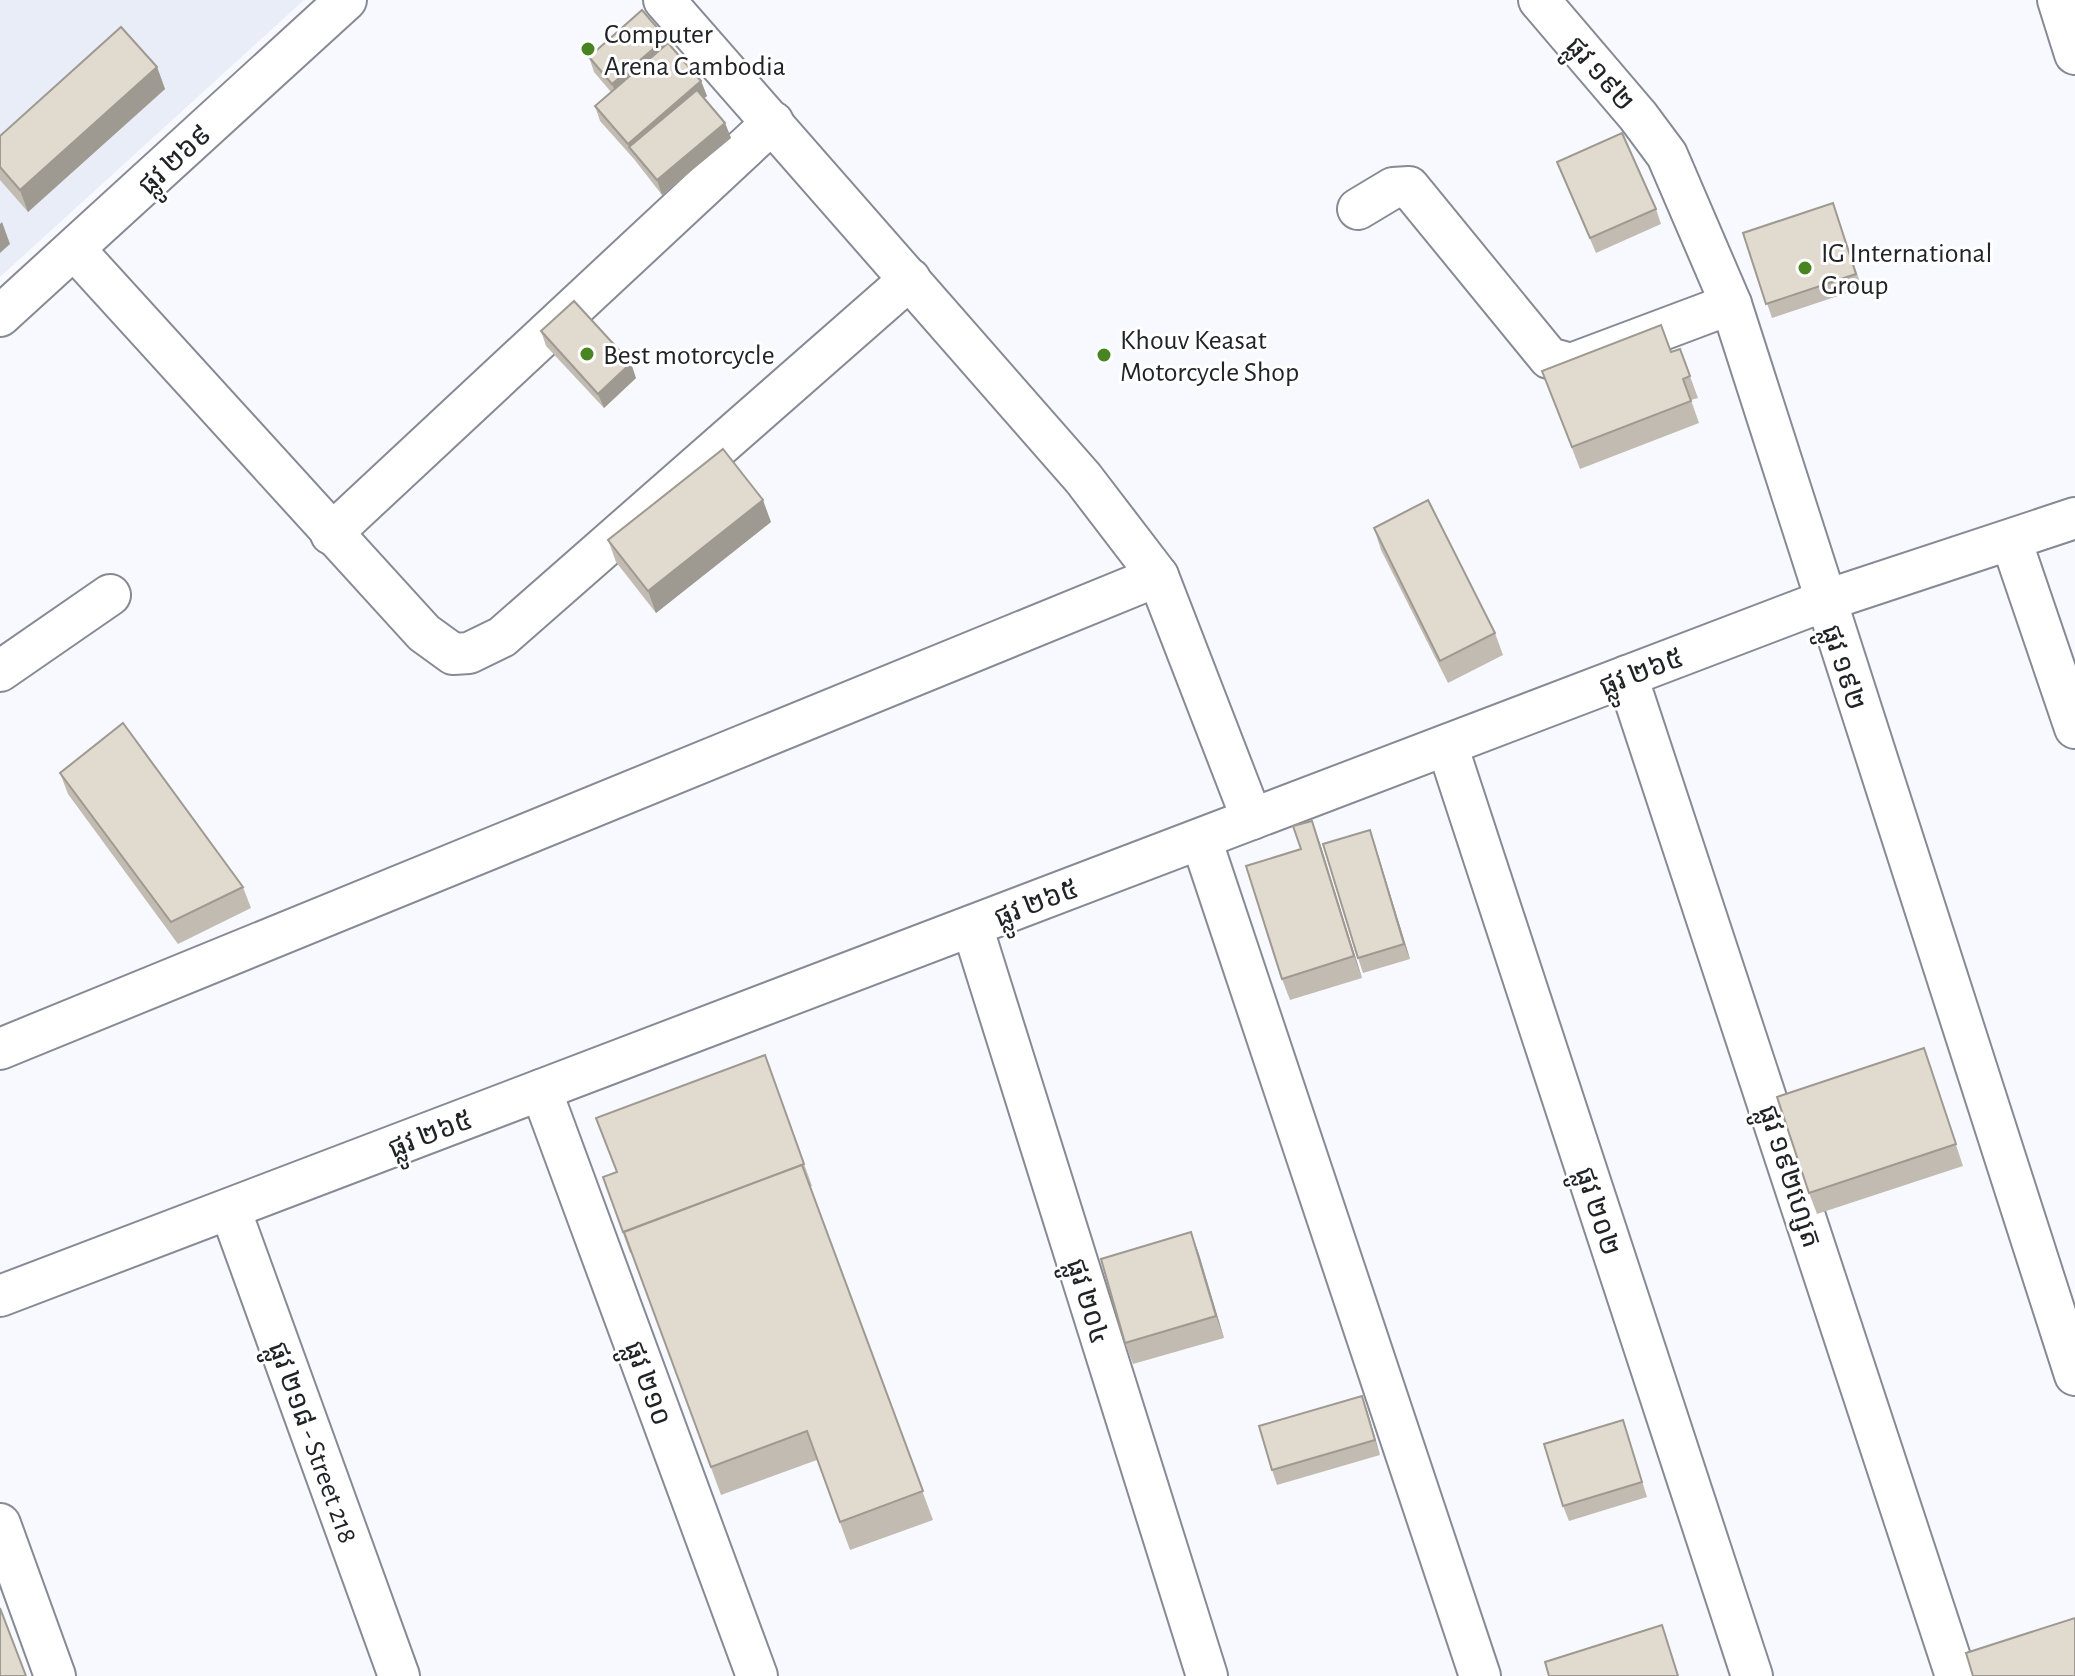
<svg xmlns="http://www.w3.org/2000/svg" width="2075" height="1676" font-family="'Alegreya Sans','Noto Sans Khmer',sans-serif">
	<rect width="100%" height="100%" fill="#f8f9fe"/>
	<polygon fill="#e9edf8" points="0,0 304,0 0,277"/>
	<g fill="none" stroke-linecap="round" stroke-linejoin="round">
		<defs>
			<g id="minor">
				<polyline points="664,0 1083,478 1158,576 1252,819"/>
				<polyline points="1539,0 1638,116 1667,155 1731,304 2075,1375"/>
				<polyline points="2058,0 2075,54"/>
				<polyline points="1358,209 1393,188 1409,187 1549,358 1571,364 1731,304"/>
				<polyline points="75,250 424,633 453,654 469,653 502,637 910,279"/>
				<polyline points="0,316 346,0"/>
				<polyline points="331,534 773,122"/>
				<polyline points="2011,540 2075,728"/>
				<polyline points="0,671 110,595"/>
				<polyline points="1627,676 1956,1676"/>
				<polyline points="1447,745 1752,1676"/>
				<polyline points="1201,839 1480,1676"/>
				<polyline points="972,926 1207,1676"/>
				<polyline points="0,1049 1158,576"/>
				<polyline points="541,1090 757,1676"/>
				<polyline points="230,1209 399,1676"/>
				<polyline points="0,1296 1824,601 2075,518"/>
				<polyline points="0,1524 55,1676"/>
			</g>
		</defs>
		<use href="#minor" stroke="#868a94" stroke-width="44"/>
		<use href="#minor" stroke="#fff" stroke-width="40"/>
	</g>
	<g fill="#c2bbb2">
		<polygon points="668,43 701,81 707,96 704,98 725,123 731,138 662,195 634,159 600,121 595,106 611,92 594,72 589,57"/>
		<polygon points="157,67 165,89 28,212 0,180 0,136"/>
		<polygon points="1557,162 1656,209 1661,224 1596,253"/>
		<polygon points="1833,203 1862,288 1772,318 1743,233"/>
		<polygon points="541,331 636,378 604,408 546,346"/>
		<polygon points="1680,349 1698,398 1691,400 1699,423 1580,469 1542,371 1671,352"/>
		<polygon points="771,522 656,613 616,562 608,540"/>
		<polygon points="1374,528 1495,633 1503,655 1448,683 1381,550"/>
		<polygon points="60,773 243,887 251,908 178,944 68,794"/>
		<polygon points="1312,821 1362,978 1290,1000 1282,979 1301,849"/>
		<polygon points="1375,845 1410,959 1363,973 1358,958"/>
		<polygon points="1924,1048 1963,1166 1817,1214 1809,1193"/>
		<polygon points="765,1055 812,1186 810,1187 933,1520 850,1550 817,1460 721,1495 632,1253 630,1253 603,1177 617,1172"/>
		<polygon points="1191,1232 1224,1338 1133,1364 1125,1343"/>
		<polygon points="1367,1410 1380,1455 1277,1485 1272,1470"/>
		<polygon points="1623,1420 1647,1497 1569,1521 1563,1506"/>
	</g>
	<g fill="#9e9991">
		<polygon points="666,38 672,52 618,99 612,84"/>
		<polygon points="157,67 165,89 28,212 20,190"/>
		<polygon points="701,81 707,96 637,156 629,147 633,159 628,144"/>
		<polygon points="725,123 731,138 662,195 657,180"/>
		<polygon points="2,222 10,244 0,253 0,224"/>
		<polygon points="631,363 636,378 604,408 598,394"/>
		<polygon points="763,500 771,522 656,613 648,591"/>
		<polygon points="1312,821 1320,843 1362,978 1354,956"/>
		<polygon points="1370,830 1375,845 1410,959 1404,944"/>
		<polygon points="1191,1232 1199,1254 1224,1338 1216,1316"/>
		<polygon points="1362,1396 1367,1410 1380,1455 1375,1440"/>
	</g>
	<g fill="#e1dacf" stroke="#9e9991" stroke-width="2">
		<polygon points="642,10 666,38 612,84 589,57"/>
		<polygon points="121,27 157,67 20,190 0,167 0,136"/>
		<polygon points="668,43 701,81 628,144 595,106"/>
		<polygon points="697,90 725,123 657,180 629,147"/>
		<polygon points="1622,133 1656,209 1590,238 1557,162"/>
		<polygon points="1833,203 1856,274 1766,304 1743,233"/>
		<polygon points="574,301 631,363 598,394 541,331"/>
		<polygon points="1661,325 1671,352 1680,349 1690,376 1683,379 1691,401 1572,447 1542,371"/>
		<polygon points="723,449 763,500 648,591 608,540"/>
		<polygon points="1428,500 1495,633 1440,661 1374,528"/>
		<polygon points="123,723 243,887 171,922 60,773"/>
		<polygon points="1312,821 1354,956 1282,979 1246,866 1301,849 1293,826"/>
		<polygon points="1370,830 1404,944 1358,958 1323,844"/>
		<polygon points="1924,1048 1956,1144 1809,1193 1777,1097"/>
		<polygon points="765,1055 804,1164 623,1232 603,1177 617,1172 596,1118"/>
		<polygon points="802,1165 923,1491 840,1522 807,1431 711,1467 624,1232"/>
		<polygon points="1191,1232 1216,1316 1125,1343 1101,1259"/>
		<polygon points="1362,1396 1375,1440 1272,1470 1259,1426"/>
		<polygon points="1623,1420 1642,1482 1563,1506 1544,1444"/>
		<polygon points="0,1608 26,1676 0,1676"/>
		<polygon points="2075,1618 2075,1676 1973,1676 1966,1653"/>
		<polygon points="1662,1625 1678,1676 1549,1676 1545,1662"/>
	</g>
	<g fill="#498422" stroke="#fff" stroke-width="3">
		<circle cx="588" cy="49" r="8"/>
		<circle cx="1805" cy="268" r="8"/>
		<circle cx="587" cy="354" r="8"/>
		<circle cx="1104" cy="355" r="8"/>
	</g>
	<g text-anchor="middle" stroke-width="6" stroke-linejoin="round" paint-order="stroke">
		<g font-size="28" fill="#222327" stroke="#fff" text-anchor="start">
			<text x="604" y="43">Computer<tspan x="604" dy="32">Arena Cambodia</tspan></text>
			<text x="1821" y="262">IG International<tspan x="1821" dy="32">Group</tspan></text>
			<text x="1120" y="349">Khouv Keasat<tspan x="1120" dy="32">Motorcycle Shop</tspan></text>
			<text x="603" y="364">Best motorcycle</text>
		</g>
		<g font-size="28" fill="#222327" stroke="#fff">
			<text transform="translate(1601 73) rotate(49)" y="10">ផ្លូវ ១៩២</text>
			<text transform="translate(174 159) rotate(-43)" y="10">ផ្លូវ ២៦៩</text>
			<text transform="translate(1845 667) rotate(72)" y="10">ផ្លូវ ១៩២</text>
			<text transform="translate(1641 671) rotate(-21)" y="10">ផ្លូវ ២៦៥</text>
			<text transform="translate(1036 902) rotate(-21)" y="10">ផ្លូវ ២៦៥</text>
			<text transform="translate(430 1133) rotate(-21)" y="10">ផ្លូវ ២៦៥</text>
			<text transform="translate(1791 1176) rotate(72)" y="10">ផ្លូវ ១៩២ហ្សេត</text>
			<text transform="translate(1599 1211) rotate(72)" y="10">ផ្លូវ ២០២</text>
			<text transform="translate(1089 1301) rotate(73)" y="10">ផ្លូវ ២០៤</text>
			<text transform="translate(649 1383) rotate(70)" y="10">ផ្លូវ ២១០</text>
			<text transform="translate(314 1442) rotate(70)" y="10">ផ្លូវ ២១៨ - Street 218</text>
		</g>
	</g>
</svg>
